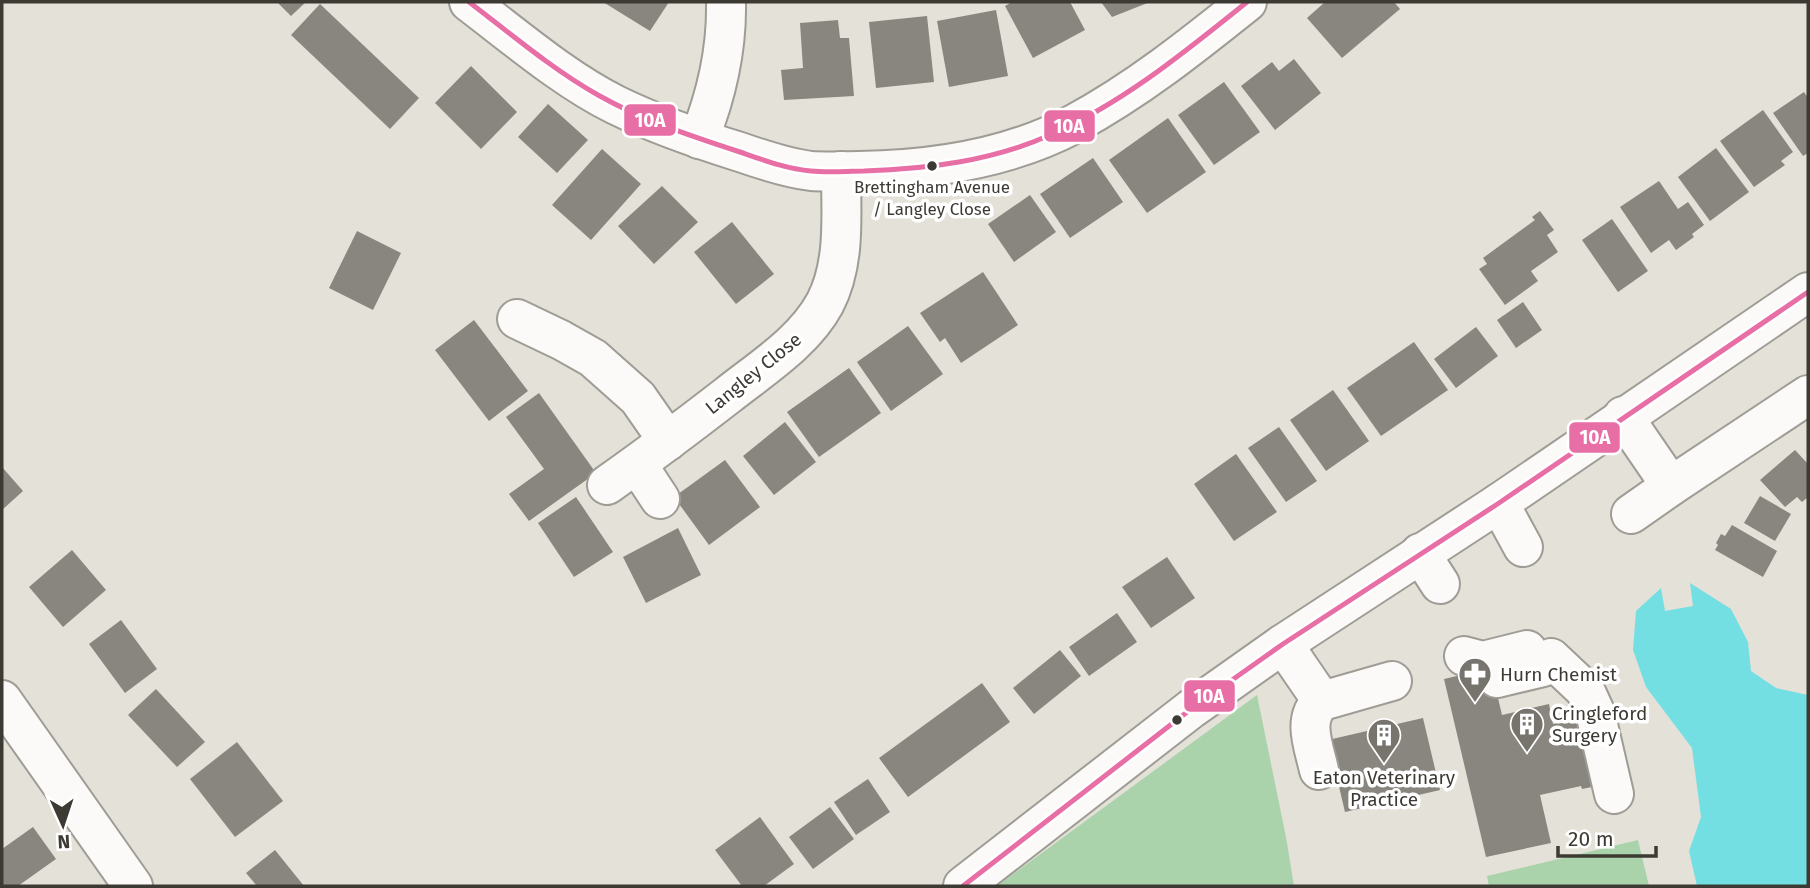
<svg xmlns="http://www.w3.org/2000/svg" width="1810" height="888" font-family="'Fira Sans',sans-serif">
	<rect width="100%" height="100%" fill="#e4e1d8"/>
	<g fill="#abd3ab">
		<polygon points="1257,695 1286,837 1294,886 997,886"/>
		<polygon points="1638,840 1649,886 1489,886 1487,876"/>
	</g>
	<polygon fill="#73dfe3" points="1690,583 1731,609 1748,642 1751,671 1776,688 1808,695 1808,886 1697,886 1689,851 1701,817 1692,748 1646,687 1633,650 1636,611 1661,588 1665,611 1693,606"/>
	<g fill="#88867f">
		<polygon points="277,2 306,2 291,16"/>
		<polygon points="603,2 669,2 650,31"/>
		<polygon points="1012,2 1070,2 1085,30 1033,58 1005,6"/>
		<polygon points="1101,2 1150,2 1112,17"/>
		<polygon points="1325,2 1394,2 1400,9 1342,58 1307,18"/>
		<polygon points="320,4 419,98 390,129 291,35"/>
		<polygon points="996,10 1008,76 949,87 937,21"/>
		<polygon points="927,16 934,82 876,88 869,22"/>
		<polygon points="838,20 840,38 849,38 854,96 784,100 781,70 803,68 800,23"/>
		<polygon points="1294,59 1321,93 1275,130 1241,86 1272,62 1279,71"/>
		<polygon points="471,66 517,112 481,149 435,103"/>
		<polygon points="1224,82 1260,132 1214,165 1178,115"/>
		<polygon points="1804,92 1808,98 1808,153 1803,156 1773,113"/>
		<polygon points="548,104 588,140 557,173 518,137"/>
		<polygon points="1763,110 1793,152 1781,161 1785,165 1754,187 1720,141"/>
		<polygon points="1168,118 1206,172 1147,213 1109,160"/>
		<polygon points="1716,148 1749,192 1710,221 1678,177"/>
		<polygon points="602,149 641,184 591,240 552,205"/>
		<polygon points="1093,158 1123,202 1070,238 1040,194"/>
		<polygon points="1659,181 1678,209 1688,202 1704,225 1692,234 1694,237 1676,250 1669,240 1651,253 1620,207"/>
		<polygon points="662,186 698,222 654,264 618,226"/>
		<polygon points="1030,195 1056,232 1014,262 988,224"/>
		<polygon points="1540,211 1554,230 1547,235 1558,252 1531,271 1538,281 1505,305 1479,269 1487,264 1483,258 1535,220 1532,217"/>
		<polygon points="1612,219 1648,271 1618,292 1582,240"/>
		<polygon points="732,222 774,274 736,304 694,252"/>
		<polygon points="357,231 401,253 373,310 329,288"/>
		<polygon points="983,272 1018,325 961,363 945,338 940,342 920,313"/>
		<polygon points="1523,302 1542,330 1516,348 1497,320"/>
		<polygon points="474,320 528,391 489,421 435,350"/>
		<polygon points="908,326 943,374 891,411 857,362"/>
		<polygon points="1476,327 1498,356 1456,388 1434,359"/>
		<polygon points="1414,342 1448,390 1381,436 1347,388"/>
		<polygon points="849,368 881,413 819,457 787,412"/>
		<polygon points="1333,390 1369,441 1326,471 1290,420"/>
		<polygon points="539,393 596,473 529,521 509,494 544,469 506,417"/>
		<polygon points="785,422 816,462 774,495 743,456"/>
		<polygon points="1279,427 1317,481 1286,502 1248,448"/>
		<polygon points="1795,450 1808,464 1808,497 1802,502 1797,497 1785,507 1760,480"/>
		<polygon points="1236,454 1277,512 1234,541 1194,484"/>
		<polygon points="725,460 760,507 709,545 674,497"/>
		<polygon points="2,467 23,491 2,510"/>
		<polygon points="1760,496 1791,514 1775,541 1744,523"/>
		<polygon points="576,497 613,552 574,577 538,523"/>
		<polygon points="1732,525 1777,551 1763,577 1715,550 1718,545 1716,543 1721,534 1725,536"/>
		<polygon points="678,528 701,575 646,603 623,557"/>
		<polygon points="72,550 106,590 63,627 29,587"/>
		<polygon points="1167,557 1195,598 1151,628 1122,587"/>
		<polygon points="1117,613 1137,642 1089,676 1069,647"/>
		<polygon points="121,620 157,669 125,693 89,644"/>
		<polygon points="1060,650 1081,676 1034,714 1013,688"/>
		<polygon points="1491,668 1502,715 1549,704 1553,724 1585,717 1600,781 1591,784 1592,787 1582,789 1581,786 1540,795 1551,843 1486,857 1444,679"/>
		<polygon points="982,683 1010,722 908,797 879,758"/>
		<polygon points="156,689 205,742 177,767 128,715"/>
		<polygon points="1423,718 1440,790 1345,812 1328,740"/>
		<polygon points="237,742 283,801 235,837 190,779"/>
		<polygon points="868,779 890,812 856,835 834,802"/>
		<polygon points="830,807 854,839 813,869 789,837"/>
		<polygon points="760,817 794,864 764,886 742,886 715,850"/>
		<polygon points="33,827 56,859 18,886 2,886 2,849"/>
		<polygon points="275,850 304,886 257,886 246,873"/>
	</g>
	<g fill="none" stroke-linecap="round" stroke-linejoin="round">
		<defs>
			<g id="minor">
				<path d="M469,2c45,34 96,78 147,103 39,19 82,34 124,47 23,8 47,16 71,19 16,1 32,0 48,0 74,-1 149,-12 215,-47 63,-34 118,-78 173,-122"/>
				<path d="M699,139c18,-45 28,-88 27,-137"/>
				<polyline points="517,319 561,340 593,358 638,398 668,441"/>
				<polyline points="1623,416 1671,486 1808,395"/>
				<polyline points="637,464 660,499"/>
				<path d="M607,485c41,-29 81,-59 121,-90 34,-27 76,-53 97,-92 21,-40 16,-89 16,-132"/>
				<polyline points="1499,503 1523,547"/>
				<polyline points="1631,514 1671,486"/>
				<polyline points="1420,553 1440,584"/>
				<polyline points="1283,644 1322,701"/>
				<polyline points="1464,656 1483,661 1527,650"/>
				<polyline points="1497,678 1543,667 1551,658 1585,690 1595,712 1614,794"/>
				<polyline points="2,700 133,886"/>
				<path d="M1319,770c-5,-23 -18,-52 3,-69l70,-20"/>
				<polyline points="963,886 1191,709 1283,644 1499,503 1808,292"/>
			</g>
		</defs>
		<use href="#minor" stroke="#9f9c95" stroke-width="42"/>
		<use href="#minor" stroke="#fbfaf9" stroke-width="38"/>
		<defs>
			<g id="bus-1">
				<path d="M469,2c42,32 83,67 129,93 44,25 93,41 142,57 23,8 47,17 71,19 18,2 36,0 53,0 63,-2 128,-10 186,-36 73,-32 136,-84 197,-133"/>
				<polyline points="963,886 1191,709 1283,644 1499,503 1808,292"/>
			</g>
		</defs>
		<use href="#bus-1" stroke="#fff" stroke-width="10"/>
		<use href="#bus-1" stroke="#e86fa6" stroke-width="5"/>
	</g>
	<defs>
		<symbol id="pharmacy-pin" viewBox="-11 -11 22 30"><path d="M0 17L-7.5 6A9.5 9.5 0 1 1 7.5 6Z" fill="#77746d" stroke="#fff"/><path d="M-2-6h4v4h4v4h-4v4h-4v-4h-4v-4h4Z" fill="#fff"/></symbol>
		<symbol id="building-pin" viewBox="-11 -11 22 30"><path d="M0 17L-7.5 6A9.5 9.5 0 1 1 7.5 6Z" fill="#77746d" stroke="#fff"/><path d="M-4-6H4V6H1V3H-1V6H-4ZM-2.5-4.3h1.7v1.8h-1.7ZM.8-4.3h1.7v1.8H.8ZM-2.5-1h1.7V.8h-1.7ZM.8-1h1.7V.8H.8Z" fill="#fff"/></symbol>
	</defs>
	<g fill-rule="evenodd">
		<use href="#pharmacy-pin" x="1456" y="655" width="38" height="52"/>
		<use href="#building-pin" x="1508" y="705" width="38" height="52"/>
		<use href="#building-pin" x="1365" y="716" width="38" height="52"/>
	</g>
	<g fill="#3d3a34" stroke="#fff" stroke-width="2.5">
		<circle cx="932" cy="166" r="6"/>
		<circle cx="1177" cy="720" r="6"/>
	</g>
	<g text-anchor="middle" stroke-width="7" stroke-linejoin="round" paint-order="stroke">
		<g font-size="17" fill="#3d3a34" stroke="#fff">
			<text x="932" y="193">Brettingham Avenue<tspan x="932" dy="22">/ Langley Close</tspan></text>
		</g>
		<g font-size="19" fill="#3d3a34" stroke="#fff">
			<text transform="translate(753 373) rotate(-39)" y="7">Langley Close</text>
		</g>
		<g font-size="19" fill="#3d3a34" stroke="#fff" text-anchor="start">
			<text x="1500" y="681">Hurn Chemist</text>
			<text x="1552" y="720">Cringleford<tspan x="1552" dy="22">Surgery</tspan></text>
			<text x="1384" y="784" text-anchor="middle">Eaton Veterinary<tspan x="1384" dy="22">Practice</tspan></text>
		</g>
	</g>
	<g stroke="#fff" stroke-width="2.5">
		<rect x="623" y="103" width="54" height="34" rx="7" fill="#e86fa6"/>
		<rect x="1043" y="109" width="53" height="34" rx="7" fill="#e86fa6"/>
		<rect x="1568" y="421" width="53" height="33" rx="7" fill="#e86fa6"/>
		<rect x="1183" y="679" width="53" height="34" rx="7" fill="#e86fa6"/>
	</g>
	<g font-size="19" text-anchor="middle" font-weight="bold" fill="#fff">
		<text x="650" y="127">10A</text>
		<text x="1069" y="133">10A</text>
		<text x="1595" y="444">10A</text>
		<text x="1209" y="703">10A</text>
	</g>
	<rect width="1810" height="888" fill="none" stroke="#3d3a34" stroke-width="7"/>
	<g transform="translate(63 825) rotate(177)" stroke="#ffffff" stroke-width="5" paint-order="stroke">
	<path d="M0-5L12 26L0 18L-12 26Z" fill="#3d3a34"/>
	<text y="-10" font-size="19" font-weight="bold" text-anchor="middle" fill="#3d3a34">N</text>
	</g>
	<path d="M1558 846v10h98v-10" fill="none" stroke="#3d3a34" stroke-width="3.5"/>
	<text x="1568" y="846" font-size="21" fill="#3d3a34" stroke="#ffffff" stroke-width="5" paint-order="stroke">20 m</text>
</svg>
